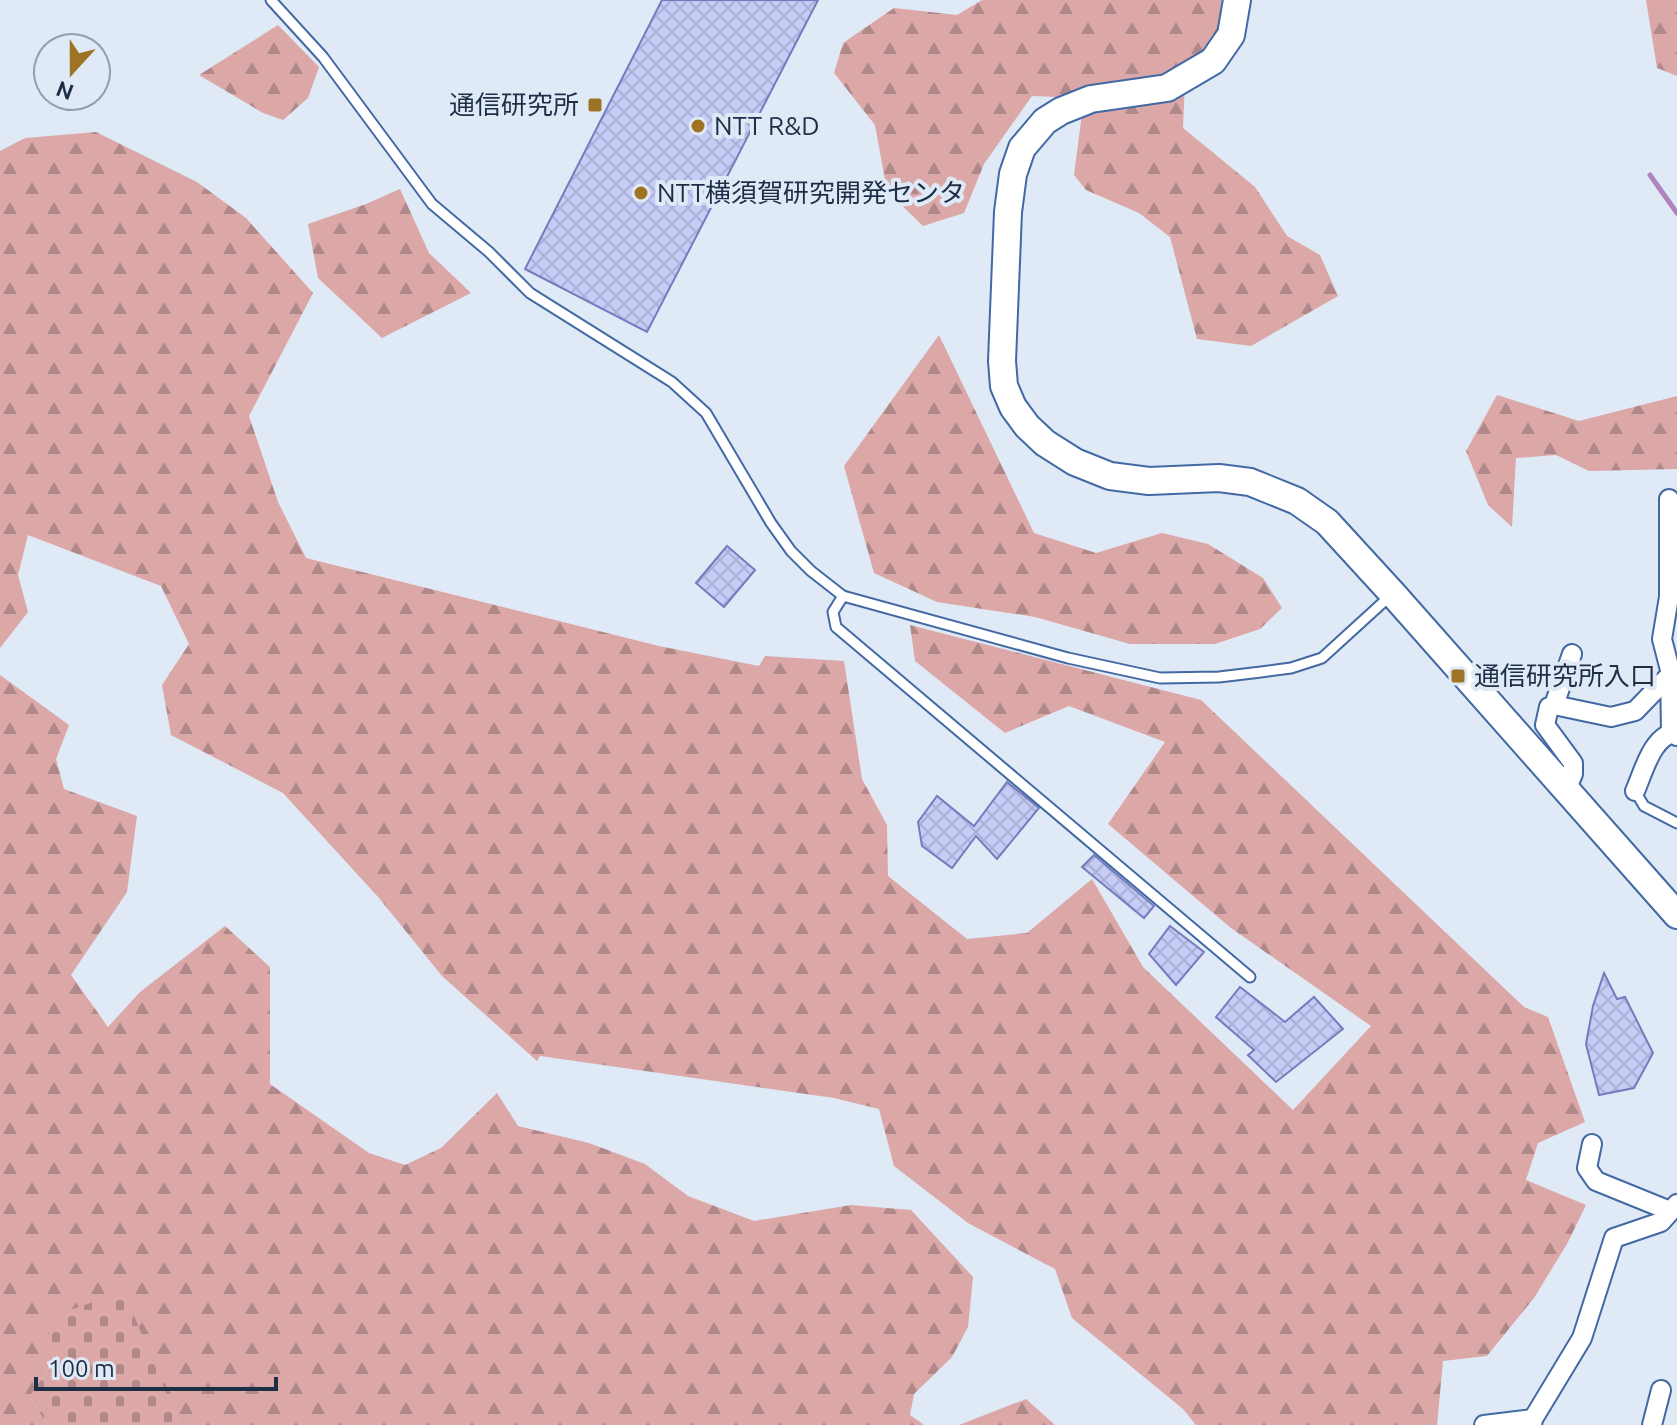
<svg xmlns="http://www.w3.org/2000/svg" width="1677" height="1425" font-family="Ubuntu,'Noto Sans JP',sans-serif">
	<defs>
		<pattern id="forest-firs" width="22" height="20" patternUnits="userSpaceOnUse" patternTransform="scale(2)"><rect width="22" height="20" fill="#dba7a7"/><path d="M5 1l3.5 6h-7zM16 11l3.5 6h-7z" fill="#b1888a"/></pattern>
		<pattern id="cemetery-stones" width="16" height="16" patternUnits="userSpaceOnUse" patternTransform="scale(2)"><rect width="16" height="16" fill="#dba7a7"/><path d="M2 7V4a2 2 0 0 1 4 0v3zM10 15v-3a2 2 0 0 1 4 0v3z" fill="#b1888a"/></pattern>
		<pattern id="building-cross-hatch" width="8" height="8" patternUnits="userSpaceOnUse" patternTransform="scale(2)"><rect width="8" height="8" fill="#c6ccf6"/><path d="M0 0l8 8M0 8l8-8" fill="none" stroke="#aab0d4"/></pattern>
	</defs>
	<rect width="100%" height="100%" fill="#e0e9f6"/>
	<g fill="url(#forest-firs)">
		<polygon points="982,0 1222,0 1224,5 1211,54 1185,80 1183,128 1255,187 1287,236 1320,255 1338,296 1251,346 1197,339 1170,237 1139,213 1086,190 1074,175 1084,98 1032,96 984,164 964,213 923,226 887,191 875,125 834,73 843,43 894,8 957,15"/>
		<polygon points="1646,0 1677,0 1677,76 1657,68"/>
		<polygon points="278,25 319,67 308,98 283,120 263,113 199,75"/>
		<polygon points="96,132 197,182 246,218 313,293 249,416 278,502 306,558 659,646 759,666 765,656 844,661 862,779 887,825 888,876 967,939 1027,933 1092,879 1143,967 1293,1110 1371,1026 1231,928 1108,824 1165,742 1069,706 1005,733 915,661 910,625 1201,700 1524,1007 1548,1017 1585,1122 1538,1143 1526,1180 1586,1205 1567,1244 1534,1298 1487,1356 1443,1361 1437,1425 1196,1425 1183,1409 1072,1318 1055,1269 968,1223 894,1166 879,1109 834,1098 540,1056 537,1061 442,976 379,898 283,793 171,735 162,685 189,644 161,586 28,535 18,575 28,612 0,648 0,151 25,138"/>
		<polygon points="400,189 429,253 471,293 382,338 318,278 308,224 366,204"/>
		<polygon points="939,335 1034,533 1096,553 1162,533 1208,544 1263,578 1282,608 1260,629 1215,644 1130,644 1035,617 937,602 874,573 844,466"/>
		<polygon points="1497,395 1579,421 1677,396 1677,469 1589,471 1556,455 1516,458 1512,527 1488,505 1466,451"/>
		<polygon points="0,675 69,725 56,759 64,789 137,816 127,892 71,975 108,1027 140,992 225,926 270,967 270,1084 369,1153 405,1165 441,1148 497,1093 518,1126 589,1143 645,1164 688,1196 754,1221 851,1205 911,1210 973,1277 968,1327 952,1357 914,1394 910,1415 924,1425 179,1425 123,1292 55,1359 30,1396 47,1425 0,1425"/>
		<polygon points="1026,1399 1055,1425 959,1425"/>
	</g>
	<polygon fill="url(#cemetery-stones)" points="124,1291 179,1425 47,1425 30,1396 55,1359 45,1319"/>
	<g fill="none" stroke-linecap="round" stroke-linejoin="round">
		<polyline stroke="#b083bd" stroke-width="5" points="1650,175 1677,213"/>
	</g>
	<g fill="url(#building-cross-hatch)" stroke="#747cbf" stroke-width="2">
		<polygon points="662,0 818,0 647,332 525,269"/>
		<polygon points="727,546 755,570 724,607 696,583"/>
		<polygon points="1007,782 1039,808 997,859 976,836 952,868 922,846 918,822 937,796 974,826"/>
		<polygon points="1094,855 1154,906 1144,918 1082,867"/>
		<polygon points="1170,926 1204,952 1176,985 1149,954"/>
		<polygon points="1604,973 1617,999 1625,997 1653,1053 1634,1088 1599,1095 1586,1044 1593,1006"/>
		<polygon points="1240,987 1285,1022 1314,997 1343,1029 1276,1082 1248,1055 1254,1050 1216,1017"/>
	</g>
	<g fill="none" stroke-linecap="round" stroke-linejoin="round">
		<defs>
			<g id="lane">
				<polyline points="271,0 323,57 432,204 489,252 530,293 672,382 706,413 771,523 791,551 811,571 843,596 1068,658 1160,678 1219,677 1261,672 1291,668 1322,658 1390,596"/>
				<polyline points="843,596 833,612 836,627 1250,977"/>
				<polyline points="1635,791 1644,806 1677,823"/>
			</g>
			<g id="street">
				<polyline points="1669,499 1669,597 1662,639 1670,670 1671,732 1677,736"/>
				<polyline points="1554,705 1611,717 1635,711 1670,675"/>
				<polyline points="1566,790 1573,774 1573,763 1545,725 1549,707 1554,705 1572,654"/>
				<path d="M1635,791c9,-20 17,-56 42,-59"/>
				<polyline points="1592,1144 1587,1168 1596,1181 1670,1211"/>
				<polyline points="1484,1425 1533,1419"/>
				<polyline points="1532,1425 1533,1419 1582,1338 1614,1238 1661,1222 1677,1204"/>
				<polyline points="1652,1425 1661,1390"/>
			</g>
			<polyline id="secondary" points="1237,0 1231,35 1213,61 1167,88 1091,99 1061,111 1045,121 1022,148 1013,174 1008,212 1002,361 1004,386 1013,407 1027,426 1045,443 1075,462 1110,476 1149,481 1219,478 1250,482 1297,501 1327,522 1393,594 1677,915"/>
		</defs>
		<use href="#lane" stroke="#4269a3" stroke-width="13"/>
		<use href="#street" stroke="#4269a3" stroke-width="22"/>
		<use href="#secondary" stroke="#4269a3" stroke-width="30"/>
		<use href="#lane" stroke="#fff" stroke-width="9"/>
		<use href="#street" stroke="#fff" stroke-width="18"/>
		<use href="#secondary" stroke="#fff" stroke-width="26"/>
	</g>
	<g fill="#9e7323" stroke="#e0e9f6" stroke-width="3">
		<rect x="587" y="97" width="16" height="16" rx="4"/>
		<circle cx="698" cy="126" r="8"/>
		<circle cx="641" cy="193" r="8"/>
		<rect x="1450" y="668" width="16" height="16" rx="4"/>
	</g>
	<g text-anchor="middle" stroke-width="8" stroke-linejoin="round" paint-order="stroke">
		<g font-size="26" fill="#1d2e47" stroke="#e0e9f6" text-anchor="start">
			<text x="579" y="114" text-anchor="end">通信研究所</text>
			<text x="714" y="135">NTT R&amp;D</text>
			<text x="657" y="202">NTT横須賀研究開発センタ</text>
			<text x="1474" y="685">通信研究所入口</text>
		</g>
	</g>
	<g transform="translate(72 72) rotate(201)"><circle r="38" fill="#e0e9f6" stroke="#929eb0" stroke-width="2"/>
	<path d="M0-6L14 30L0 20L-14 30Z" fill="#9e7323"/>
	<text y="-12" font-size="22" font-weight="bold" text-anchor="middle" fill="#1d2e47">N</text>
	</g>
	<path d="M36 1377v12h240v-12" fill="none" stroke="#1d2e47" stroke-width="4"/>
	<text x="48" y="1377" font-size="24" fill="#1d2e47" stroke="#e0e9f6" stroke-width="6" paint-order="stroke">100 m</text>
</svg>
